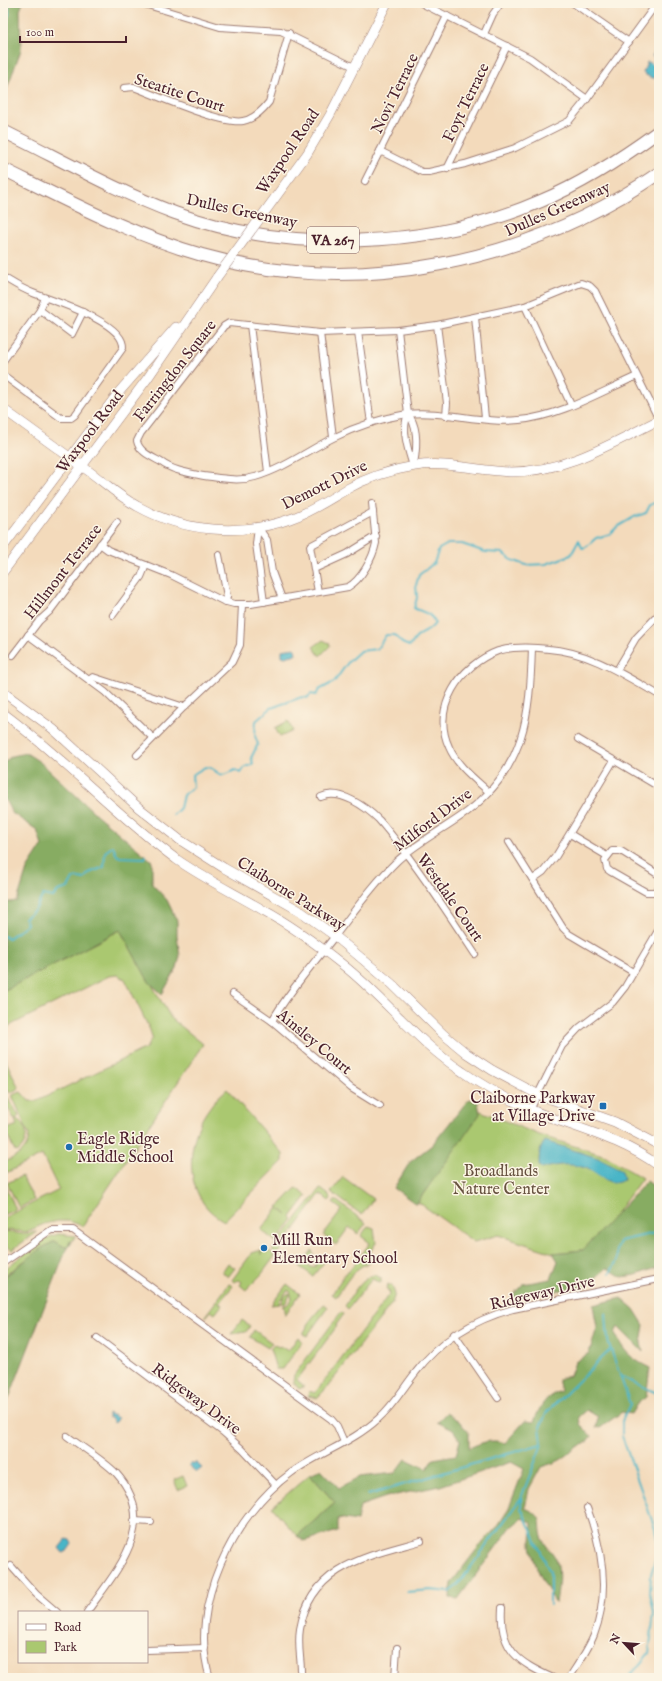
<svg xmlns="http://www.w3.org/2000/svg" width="662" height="1681" font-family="'IM FELL English',serif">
	<rect width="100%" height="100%" fill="#fcf5e5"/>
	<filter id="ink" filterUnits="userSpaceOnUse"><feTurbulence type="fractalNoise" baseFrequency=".025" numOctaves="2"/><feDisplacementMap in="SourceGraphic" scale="8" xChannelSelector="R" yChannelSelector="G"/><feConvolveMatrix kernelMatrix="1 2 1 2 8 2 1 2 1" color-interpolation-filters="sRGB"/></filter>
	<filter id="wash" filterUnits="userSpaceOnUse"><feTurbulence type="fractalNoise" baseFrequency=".012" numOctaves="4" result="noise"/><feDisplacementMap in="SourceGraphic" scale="16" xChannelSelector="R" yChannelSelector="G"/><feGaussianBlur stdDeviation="0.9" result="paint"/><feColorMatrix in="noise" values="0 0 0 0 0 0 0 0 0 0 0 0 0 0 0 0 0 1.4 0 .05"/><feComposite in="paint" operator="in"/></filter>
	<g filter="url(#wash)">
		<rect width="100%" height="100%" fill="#f3dabb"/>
		<g fill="#aac870" stroke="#7a744e">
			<polygon points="323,640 329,643 330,646 320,656 313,647"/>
			<polygon points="288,721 293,731 280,737 275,728"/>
			<path d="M120,930l51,88 32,26 -120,182 -14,-5h-11l-14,3 -18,8 -21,-2 -2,-1v-11l56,-28 -17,-35 -36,18 -3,-10c14,-7 25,-11 26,-28l-17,-40 9,-3 8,9h8l109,-53 6,-10 -2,-8 -25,-51 -7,-4 -9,1 -106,53v-38z"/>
			<polygon points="3,1055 19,1088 10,1093 3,1084"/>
			<path d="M227,1089l56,65v7l-59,60c-5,-3 -11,-7 -15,-11 -26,-27 -21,-75 1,-103 4,-7 11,-12 17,-18z"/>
			<polygon points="8,1098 19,1116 15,1120 3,1100"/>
			<polygon points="478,1110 542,1136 606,1156 642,1178 608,1225 583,1250 553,1253 498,1235 474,1242 418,1202"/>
			<path d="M18,1120c12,7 10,25 -1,32l-2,-1 -10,-21 12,-5 -2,-4z"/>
			<polygon points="22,1176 34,1200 19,1208 7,1183"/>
			<polygon points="343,1177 373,1199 362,1215 331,1192"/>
			<polygon points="4,1184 16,1209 3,1215 3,1185"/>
			<polygon points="296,1188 307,1196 291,1217 293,1219 276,1242 261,1230 278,1208 287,1215 278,1207"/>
			<polygon points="321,1189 330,1196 331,1199 329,1201 320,1194 277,1254 273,1251 273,1248 319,1190"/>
			<polygon points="334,1201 337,1201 366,1223 358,1234 349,1227 336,1245 323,1235 342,1210 333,1203"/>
			<path d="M368,1226l6,2 2,15 -6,9v11c-16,3 -25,22 -34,34l-4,-3 14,-22h2l22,-29 -9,-7z"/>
			<polygon points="3,1231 23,1234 37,1232 12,1250 3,1243"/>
			<polygon points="58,1234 76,1236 66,1248 55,1241 40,1249 3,1277 3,1270 44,1239"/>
			<polygon points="261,1250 261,1255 261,1250 268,1250 275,1256 261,1275 246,1290 240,1285 242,1282 239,1280 234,1282 232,1280 252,1253"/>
			<polygon points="312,1250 314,1259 308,1261 309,1266 313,1268 316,1266 316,1260 325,1261 313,1276 300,1267"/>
			<polygon points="228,1263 235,1268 228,1277 222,1272"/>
			<path d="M375,1275l6,3v5l-9,-4 -24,30 -3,-3c7,-10 16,-30 30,-31z"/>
			<polygon points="229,1284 233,1286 219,1303 222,1305 215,1314 211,1311 206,1317 205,1316"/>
			<polygon points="287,1284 300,1294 285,1315 285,1309 282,1306 287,1305 292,1299 290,1291 287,1291 279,1301 280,1304 271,1305"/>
			<polygon points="388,1284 392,1286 395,1294 392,1303 326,1389 317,1398 308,1396 309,1391 315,1393 390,1293 386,1288"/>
			<polygon points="289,1293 290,1295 285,1304 282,1303 283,1297"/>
			<polygon points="324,1304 328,1307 307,1336 303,1334 312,1318"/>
			<polygon points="341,1312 344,1314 336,1325 337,1326 297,1380 303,1385 303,1387 299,1389 293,1382 294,1375"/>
			<polygon points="242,1320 250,1326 246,1332 231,1334"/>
			<polygon points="254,1330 272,1343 268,1348 250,1337"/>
			<polygon points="298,1337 302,1342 283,1369 276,1369 270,1349 274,1345 279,1347 280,1346 288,1351"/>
			<polygon points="310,1474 335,1503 297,1536 272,1507"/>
			<polygon points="183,1476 187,1486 178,1490 174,1480"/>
		</g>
		<g fill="#87ac62" stroke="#686646">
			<polygon points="3,3 23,3 20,10 21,50 3,99"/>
			<polygon points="26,753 40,762 97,815 152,861 152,884 167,900 177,921 177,936 180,956 177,968 162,994 149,982 120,930 3,991 3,903 17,901 27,869 42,846 37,830 12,813 3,796 3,763 12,756"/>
			<polygon points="469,1099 478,1102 480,1114 416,1204 394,1188 410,1162 432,1145"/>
			<polygon points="647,1181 659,1190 659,1267 636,1275 622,1277 607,1268 586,1286 510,1298 523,1284 551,1279 558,1261 553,1253 583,1250"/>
			<polygon points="55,1241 66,1248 70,1241 72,1242 65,1253 4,1411 3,1278 40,1249"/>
			<path d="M621,1298l13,11 10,16 -3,18 2,9 -25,-25 -3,6c9,20 17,26 35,35l-4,29 -9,7 -6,10 -9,-2 -22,16 -4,-1 2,-10 -11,-7 -8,7 1,7 11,12 -6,8c-12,3 -10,6 -19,12 -7,6 -16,8 -25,11l-12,22 -4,19c22,9 12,16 18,32 3,7 10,12 13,19 5,14 2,30 0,44 -11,-17 -23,-38 -25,-58 0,-7 1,-15 1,-23l-10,-4 -11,9 -53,72 -8,-1 1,-15 26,-34 20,-22 11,-17 16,-41 -13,-7 -71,24 -54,11 -26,9 -3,15 -19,-3v13l-34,10 -7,-5 38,-33 -25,-29 11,-5 18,19 21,-11 35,-4 11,-14 21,10 6,-10 23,-4 4,-15 -7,-10 -16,-8 9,-9 13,8 10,12v15c12,-5 22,-10 36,-5l20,-22 9,1c6,-16 11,-26 27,-31l-3,-12 12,-3 5,-14 14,-9 8,-25 -4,-23z"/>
		</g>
		<g fill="#4ab5c7" stroke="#4a6a79">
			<polygon points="659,45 659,63 652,56"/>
			<path d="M647,62l4,1 8,7v6c-6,5 -11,0 -16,-3z"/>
			<polygon points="295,648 296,654 285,657 282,656 282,650"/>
			<path d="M545,1141l53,17 24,13 2,8c-14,12 -27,-9 -42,-12 -14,-4 -27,-2 -40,2l-3,-3c0,-10 0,-17 6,-25z"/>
			<polygon points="108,1413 118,1418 117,1421 114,1423 110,1417 108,1418"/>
			<polygon points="191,1462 193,1464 195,1462 202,1468 197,1472 189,1465"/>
			<polygon points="66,1539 70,1540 72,1544 68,1550 63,1553 59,1548"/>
		</g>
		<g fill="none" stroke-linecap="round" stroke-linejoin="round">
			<g stroke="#4ab5c7" stroke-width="2">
				<polyline points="3,30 9,14 8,3"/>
				<path d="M173,815l7,-7 3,-13 10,-8 -1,-12 13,-8c15,0 9,15 30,3l6,3 4,-6 6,-2 2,-2 -2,-5 7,-14 -3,-8 1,-15 15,-13 31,-11 5,1 4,-4 5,1 3,-5 15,-8 15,-21 11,-10 17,-2 9,-14h9l7,8 7,3c4,-2 4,-5 7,-8 6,-6 14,-6 19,-15 -3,-10 -13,-11 -21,-15l3,-10 -1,-13 3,-10 15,-12 5,-14 9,-5h14l23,8 17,1 10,7 14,5 20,-1 25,-9 8,-15 3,8 4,-1 10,-9 14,-4 7,-7 17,-10 12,-4 4,-8 9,-4"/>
				<path d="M3,936l6,2c2,-2 17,-12 18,-14l-2,-6 10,-8 8,-15 10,2 5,-6 10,-3c4,-9 4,-12 16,-9l5,-6 15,-6 1,-15 8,-6 3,8 4,3 25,1 1,-2"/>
				<polyline points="610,1273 617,1261 617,1250 620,1241 659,1232"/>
				<polyline points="606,1314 608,1341 630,1404 622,1421 622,1436 655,1529 659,1548 651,1574 650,1593 654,1613 649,1653 630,1676"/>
				<polyline points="622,1377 659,1394"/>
				<polyline points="368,1495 541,1444"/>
				<polyline points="521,1499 521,1508 550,1572 550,1605"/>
				<polyline points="407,1592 431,1590 449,1592 457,1586 521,1498 542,1444 540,1427 547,1412 610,1350"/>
			</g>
		</g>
	</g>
	<g filter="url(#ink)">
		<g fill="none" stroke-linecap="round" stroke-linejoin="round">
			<defs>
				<g id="street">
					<polyline points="141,3 220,27 281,31 354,67"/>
					<polyline points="573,3 629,42"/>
					<polyline points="423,4 530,58 587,99"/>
					<polyline points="484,34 493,14 501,3"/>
					<path d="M124,88l10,-1c22,9 90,38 109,34 11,-2 19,-10 26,-19l20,-69"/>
					<polyline points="380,151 422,172 429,172 465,164 515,148 569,121 587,99 657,3"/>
					<polyline points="447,169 507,46"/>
					<polyline points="365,181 447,16"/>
					<path d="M3,277c10,6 19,12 30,16 20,8 92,29 90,55l-48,67 -4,3h-10l-58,-43"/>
					<polyline points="525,306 571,405"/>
					<polyline points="40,310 72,334 83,312"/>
					<polyline points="475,317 485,418"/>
					<polyline points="250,325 268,472"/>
					<polyline points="437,325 447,403 446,416"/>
					<path d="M398,330l10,84c-7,16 0,36 5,52"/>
					<polyline points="358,332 371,423"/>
					<polyline points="320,333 333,437"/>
					<polyline points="3,361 40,310 45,298"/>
					<path d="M637,376c-36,16 -79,41 -118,44 -36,4 -76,-10 -112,-6 -24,4 -52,13 -74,24 -26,13 -50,31 -78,39 -17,5 -35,1 -51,-1 -15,-3 -31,-5 -43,-14 -9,-5 -22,-10 -24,-21l4,-8 83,-107 5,-3 91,10 78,-3 39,-5 88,-19 56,-23 9,3 5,5 64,129"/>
					<path d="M408,414c11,13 9,34 6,50"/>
					<path d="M100,544l8,6 63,25 52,26 11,3h17l97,-17c13,-7 25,-29 28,-44l-4,-40"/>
					<polyline points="219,555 227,596 226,602"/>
					<polyline points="314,569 347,554 376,536"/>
					<polyline points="318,592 310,546 373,512"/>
					<polyline points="264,602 256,544 258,527 267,540 272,572 282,599"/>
					<polyline points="113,615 141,577 146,565"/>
					<polyline points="28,635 105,692 153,738"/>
					<polyline points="13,655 39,621 50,611 117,522"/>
					<polyline points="617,670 636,638 659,614"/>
					<polyline points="89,680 93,677 184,707"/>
					<polyline points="578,739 659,787"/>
					<polyline points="137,755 184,707 232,662 240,645 242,605"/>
					<path d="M489,792c-14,-13 -32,-26 -40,-45 -18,-39 11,-82 49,-96 16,-5 34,-4 51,-2 41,3 75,26 110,46"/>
					<path d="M321,797c19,-9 45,10 58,23 9,10 17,21 25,31 25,33 48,68 71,103"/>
					<polyline points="570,834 607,856"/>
					<polyline points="509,842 563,928 569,934 633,972"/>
					<polyline points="659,875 621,851 612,851 605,860 607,869 611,872 646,892 654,892 659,888"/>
					<polyline points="533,879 543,872 556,856 614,760"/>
					<polyline points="233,994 272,1021 351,1088 380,1106"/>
					<path d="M272,1021c17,-30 42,-58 63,-85 20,-26 39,-53 62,-75 21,-19 47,-32 70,-49 58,-44 63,-97 65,-164"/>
					<polyline points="530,1110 562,1046 579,1028 613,1002 625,987 659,929"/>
					<polyline points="3,1263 51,1230 73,1230 331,1419 337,1426 344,1442"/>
					<polyline points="454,1334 498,1398"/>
					<polyline points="97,1338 223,1432 242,1449 276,1485"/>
					<path d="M67,1436c16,12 35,23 49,37 45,50 1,97 -29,139"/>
					<polyline points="134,1521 151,1522"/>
					<polyline points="11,1566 36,1594 57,1612"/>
					<path d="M502,1608c-3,42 16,54 51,70"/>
					<polyline points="147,1650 205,1648"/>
					<path d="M210,1678c-23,-71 24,-164 81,-205 28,-20 62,-31 87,-54 16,-14 25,-31 38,-47 25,-33 57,-52 97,-63l146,-30"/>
					<path d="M301,1678c1,-16 -4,-32 -1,-49 11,-64 69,-73 121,-88"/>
					<polyline points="395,1678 397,1648"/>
					<path d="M569,1678c9,-14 19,-28 25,-43 16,-42 9,-86 -7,-127"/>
				</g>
				<g id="secondary">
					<polyline points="261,217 307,154 330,115 387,3"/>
					<path d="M3,409c29,21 58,42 87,63 16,12 30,25 47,34 46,26 103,31 153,13 21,-7 38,-19 57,-30 21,-12 44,-19 68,-23 32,-5 64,5 96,6 55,0 101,-29 148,-52"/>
					<polyline points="3,547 119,392 176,327"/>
					<polyline points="3,572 147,379 217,277"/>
					<polyline points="3,692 53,729 139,808 180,840 224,868 300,911 335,936 392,984 443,1034 466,1053 492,1070 537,1094 615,1122 659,1145"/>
					<path d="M3,713c61,45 112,101 173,146 27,19 58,34 87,51 28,15 55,35 80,55 42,33 75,78 120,107 27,19 55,33 86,45 38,14 76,24 110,49"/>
				</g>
				<g id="highway">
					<path d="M3,131c57,28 113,60 172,82 113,41 256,36 366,-12 43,-18 81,-43 118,-70"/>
					<path d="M3,169c65,32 129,66 199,86 155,44 325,8 457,-82"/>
				</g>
			</defs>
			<use href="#street" stroke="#9e7c73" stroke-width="8"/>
			<use href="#secondary" stroke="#9e7c73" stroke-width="10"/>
			<use href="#highway" stroke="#9e7c73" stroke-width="14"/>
			<use href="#street" stroke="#fff" stroke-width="6"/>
			<use href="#secondary" stroke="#fff" stroke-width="9"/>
			<use href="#highway" stroke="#fff" stroke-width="12"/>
			<defs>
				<polyline id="secondary-bridge" points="217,277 261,217"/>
			</defs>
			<use href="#secondary-bridge" stroke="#9e7c73" stroke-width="10" stroke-linecap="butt"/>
			<use href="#secondary-bridge" stroke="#fff" stroke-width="9"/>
		</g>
	</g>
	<g fill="#1f6fb2" stroke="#fcf5e5" stroke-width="1.5">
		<rect x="599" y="1102" width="8" height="8" rx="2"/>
		<circle cx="69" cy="1147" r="4"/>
		<circle cx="264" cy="1248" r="4"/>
	</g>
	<g text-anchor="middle" stroke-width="3" stroke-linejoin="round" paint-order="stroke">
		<rect fill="#fcf5e5" stroke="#7f5f63" stroke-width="1" x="307" y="227" width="52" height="26" rx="3"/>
		<g font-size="15" font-weight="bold" fill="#4a1f2b">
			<text x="333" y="245">VA 267</text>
		</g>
		<g font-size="16" fill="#4a1f2b" stroke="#fcf5e5">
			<text transform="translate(180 92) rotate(18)" y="6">Steatite Court</text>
			<text transform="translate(394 93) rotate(-64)" y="6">Novi Terrace</text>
			<text transform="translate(465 102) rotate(-64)" y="6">Foyt Terrace</text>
			<text transform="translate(287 151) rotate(-56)" y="6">Waxpool Road</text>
			<text transform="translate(557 208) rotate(-24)" y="6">Dulles Greenway</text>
			<text transform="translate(242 210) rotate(12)" y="6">Dulles Greenway</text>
			<text transform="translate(174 370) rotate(-52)" y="6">Farringdon Square</text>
			<text transform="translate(89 431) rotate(-53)" y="6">Waxpool Road</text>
			<text transform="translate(324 484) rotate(-26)" y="6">Demott Drive</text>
			<text transform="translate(62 571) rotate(-52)" y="6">Hillmont Terrace</text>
			<text transform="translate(432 819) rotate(-37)" y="6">Milford Drive</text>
			<text transform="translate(292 893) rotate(32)" y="6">Claiborne Parkway</text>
			<text transform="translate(451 897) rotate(55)" y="6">Westdale Court</text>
			<text transform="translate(315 1041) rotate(40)" y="6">Ainsley Court</text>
			<text transform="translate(542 1292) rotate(-13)" y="6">Ridgeway Drive</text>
			<text transform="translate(197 1398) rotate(37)" y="6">Ridgeway Drive</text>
		</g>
		<g font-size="16" fill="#4a1f2b" stroke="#fcf5e5" text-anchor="start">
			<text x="595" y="1103" text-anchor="end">Claiborne Parkway<tspan x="595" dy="18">at Village Drive</tspan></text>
			<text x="77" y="1144">Eagle Ridge<tspan x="77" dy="18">Middle School</tspan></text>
			<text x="272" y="1245">Mill Run<tspan x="272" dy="18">Elementary School</tspan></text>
		</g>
		<g font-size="16" fill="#675240" stroke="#fcf5e5">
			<text x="501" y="1176">Broadlands<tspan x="501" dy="18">Nature Center</tspan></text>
		</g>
	</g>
	<rect width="662" height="1681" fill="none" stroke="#fcf5e5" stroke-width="16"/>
	<rect x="18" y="1611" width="130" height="52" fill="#fcf5e5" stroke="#b59f9b"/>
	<rect x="26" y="1624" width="20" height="6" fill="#ffffff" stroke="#b59f9b"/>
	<text x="54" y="1631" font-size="12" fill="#4a1f2b">Road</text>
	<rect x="26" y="1641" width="20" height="12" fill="#aac870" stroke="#b59f9b"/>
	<text x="54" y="1651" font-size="12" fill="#4a1f2b">Park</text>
	<g transform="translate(624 1643) rotate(296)" stroke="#fcf5e5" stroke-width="3" paint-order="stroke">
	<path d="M0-3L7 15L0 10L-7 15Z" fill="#4a1f2b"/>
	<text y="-6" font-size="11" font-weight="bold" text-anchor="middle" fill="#4a1f2b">N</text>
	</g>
	<path d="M20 36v6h106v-6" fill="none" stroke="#4a1f2b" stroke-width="2"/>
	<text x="26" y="36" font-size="12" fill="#4a1f2b" stroke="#fcf5e5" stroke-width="3" paint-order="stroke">100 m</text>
</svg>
